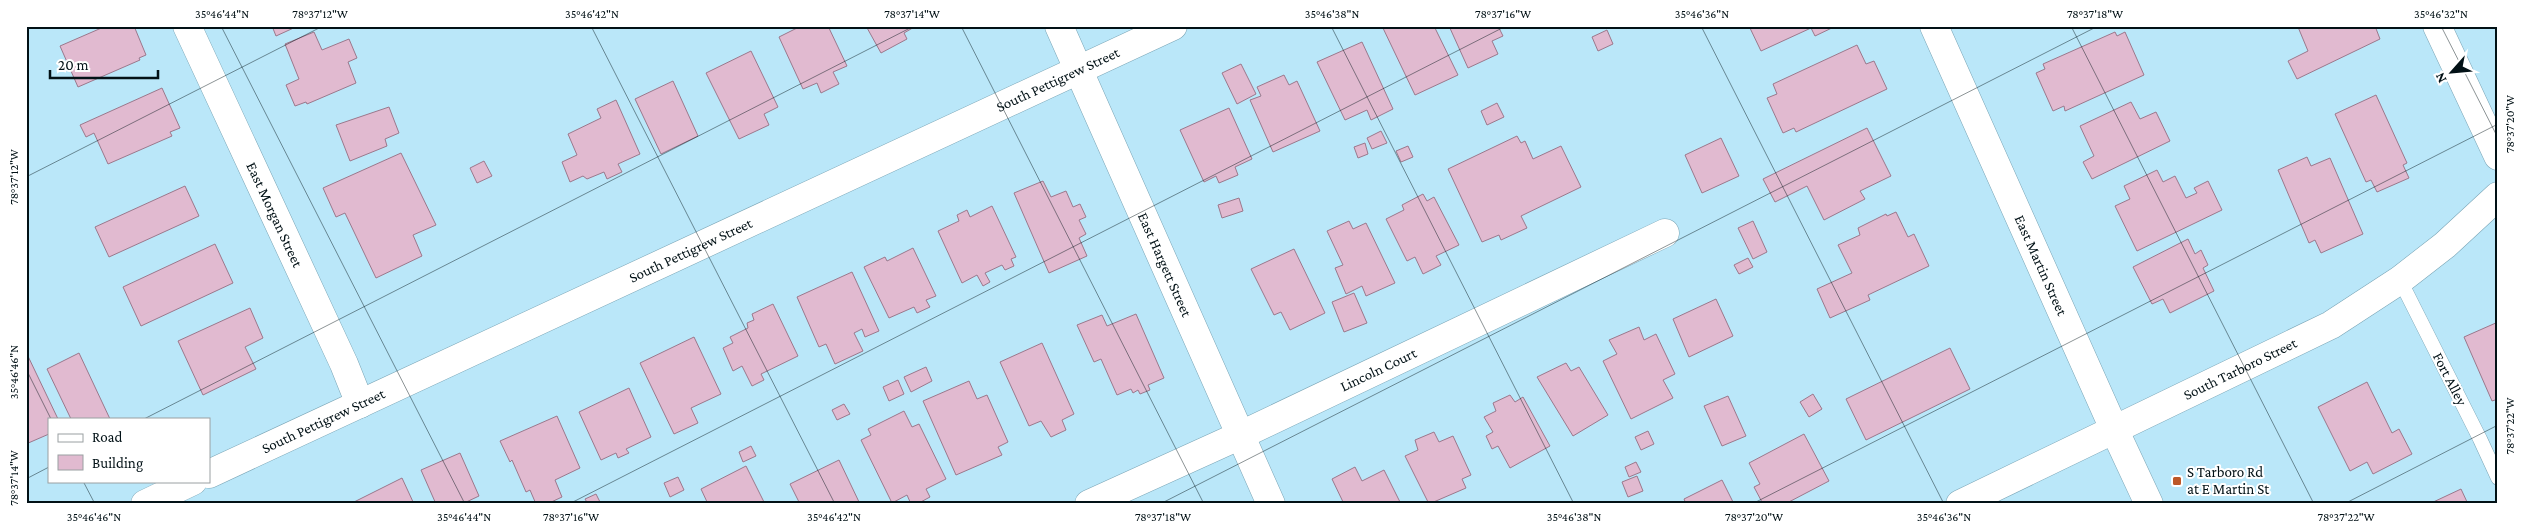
<svg xmlns="http://www.w3.org/2000/svg" width="2524" height="530" font-family="'Crimson Pro',serif">
	<rect width="100%" height="100%" fill="#bae7f9"/>
	<g fill="#e1bad0" stroke="#9b788c">
		<polygon points="106,26 134,26 146,55 139,58 140,60 78,87 60,46"/>
		<polygon points="272,26 298,26 276,36"/>
		<polygon points="801,26 828,26 847,66 833,72 839,84 821,93 817,83 803,89 779,37"/>
		<polygon points="866,26 916,26 904,33 907,39 881,53"/>
		<polygon points="1382,26 1434,26 1458,75 1415,95"/>
		<polygon points="1449,26 1498,26 1503,36 1492,41 1498,54 1468,68"/>
		<polygon points="1749,26 1836,26 1815,36 1811,28 1761,51"/>
		<polygon points="2375,26 2380,39 2297,79 2288,61 2308,51 2298,27"/>
		<polygon points="1607,30 1613,44 1598,51 1592,37"/>
		<polygon points="314,32 322,50 349,39 357,58 348,62 356,83 307,104 306,102 295,106 286,85 299,79 285,44"/>
		<polygon points="2115,32 2117,36 2125,32 2144,75 2065,111 2064,106 2053,111 2036,73 2045,69 2043,64"/>
		<polygon points="1362,42 1393,109 1371,120 1367,110 1345,120 1317,62"/>
		<polygon points="1857,45 1866,64 1874,61 1887,89 1796,132 1794,128 1783,133 1767,98 1777,94 1773,84"/>
		<polygon points="751,51 778,107 764,114 769,125 739,139 706,73"/>
		<polygon points="1241,64 1256,94 1237,104 1222,73"/>
		<polygon points="1284,75 1289,85 1297,81 1320,131 1273,152 1250,100 1261,96 1257,87"/>
		<polygon points="673,81 698,136 661,154 635,99"/>
		<polygon points="162,88 180,128 170,132 172,136 108,164 94,133 86,137 80,125"/>
		<polygon points="2376,95 2407,163 2403,165 2409,178 2377,192 2371,180 2366,182 2335,114"/>
		<polygon points="616,100 640,154 618,164 622,172 607,179 604,172 587,179 583,176 570,182 562,162 577,155 568,134 601,118 597,109"/>
		<polygon points="2131,102 2140,119 2156,112 2170,141 2092,179 2083,162 2094,156 2080,126"/>
		<polygon points="1497,103 1504,117 1487,125 1481,111"/>
		<polygon points="389,107 399,133 385,139 387,146 350,161 336,125"/>
		<polygon points="1229,108 1252,159 1235,167 1238,175 1219,183 1216,176 1204,182 1180,130"/>
		<polygon points="1867,128 1891,176 1860,191 1865,199 1824,220 1807,186 1775,202 1763,179"/>
		<polygon points="1381,131 1387,143 1372,149 1367,138"/>
		<polygon points="1517,136 1521,143 1525,141 1533,159 1561,146 1581,187 1521,216 1527,228 1501,240 1499,235 1482,242 1448,169"/>
		<polygon points="1721,138 1739,176 1702,193 1685,155"/>
		<polygon points="1365,143 1368,154 1358,158 1354,147"/>
		<polygon points="1408,146 1413,157 1401,162 1396,151"/>
		<polygon points="401,153 436,225 413,235 422,256 376,278 345,213 336,217 323,188"/>
		<polygon points="2307,157 2311,166 2330,158 2363,234 2321,253 2315,240 2309,243 2278,170"/>
		<polygon points="484,161 492,176 477,183 470,168"/>
		<polygon points="2157,170 2163,182 2175,176 2186,198 2197,193 2194,188 2208,181 2222,210 2137,251 2115,206 2130,199 2124,186"/>
		<polygon points="1043,181 1051,197 1066,191 1073,207 1080,204 1086,217 1079,220 1086,234 1079,238 1087,256 1049,273 1014,193"/>
		<polygon points="185,186 199,216 109,257 95,227"/>
		<polygon points="1423,194 1427,201 1434,197 1459,245 1436,256 1441,265 1423,274 1415,257 1407,261 1386,219 1404,210 1402,205"/>
		<polygon points="1239,198 1243,211 1222,218 1218,205"/>
		<polygon points="992,206 1016,257 1011,259 1014,266 1005,270 1002,265 985,273 990,282 983,286 977,275 962,283 938,231 959,221 957,215 967,210 970,217"/>
		<polygon points="1896,212 1908,237 1914,234 1929,266 1868,295 1870,300 1830,318 1817,289 1852,273 1838,245 1860,235 1858,228 1886,214 1887,216"/>
		<polygon points="1349,221 1353,229 1366,223 1395,283 1366,296 1362,286 1346,294 1335,268 1343,265 1327,231"/>
		<polygon points="1753,221 1767,252 1753,259 1738,228"/>
		<polygon points="2188,239 2195,254 2201,250 2208,265 2203,268 2214,291 2170,313 2163,299 2152,304 2133,267"/>
		<polygon points="215,244 233,283 141,326 123,287"/>
		<polygon points="913,248 936,296 926,300 930,307 917,313 914,307 889,318 864,267 885,257 887,261"/>
		<polygon points="1294,249 1325,313 1290,330 1281,312 1274,315 1251,269"/>
		<polygon points="1748,258 1753,267 1739,274 1734,265"/>
		<polygon points="852,272 879,331 865,337 862,329 854,333 863,351 835,364 826,344 819,347 797,297"/>
		<polygon points="1354,293 1367,323 1344,332 1332,302"/>
		<polygon points="1716,299 1733,336 1689,357 1673,319"/>
		<polygon points="773,304 798,356 761,374 764,380 752,386 742,366 733,371 723,348 733,343 730,337 748,328 747,323 754,320 752,314"/>
		<polygon points="250,308 263,338 245,347 256,369 203,395 178,341"/>
		<polygon points="1136,314 1164,378 1148,385 1150,390 1140,394 1138,390 1133,393 1131,389 1117,395 1101,359 1094,362 1077,325 1102,315 1107,326"/>
		<polygon points="2498,322 2498,399 2492,401 2464,337"/>
		<polygon points="1639,327 1644,340 1656,334 1675,374 1663,380 1673,398 1631,419 1603,361 1617,354 1609,340"/>
		<polygon points="694,337 721,394 691,408 698,423 674,434 640,363"/>
		<polygon points="1042,343 1074,414 1062,420 1066,430 1051,437 1041,421 1029,426 1000,362"/>
		<polygon points="1950,348 1970,389 1866,440 1846,399"/>
		<polygon points="26,352 58,419 49,419 49,434 26,444"/>
		<polygon points="79,353 110,419 71,419 47,369"/>
		<polygon points="1566,363 1571,371 1579,367 1608,415 1573,436 1537,377"/>
		<polygon points="926,367 932,381 911,392 904,377"/>
		<polygon points="898,380 904,394 889,401 883,387"/>
		<polygon points="969,381 977,399 987,395 1008,442 998,447 1002,455 956,475 923,401"/>
		<polygon points="2367,382 2392,433 2399,429 2412,454 2373,474 2367,462 2350,471 2318,407"/>
		<polygon points="629,388 651,437 626,449 629,453 618,458 616,453 601,460 579,412"/>
		<polygon points="1813,394 1822,409 1809,417 1800,402"/>
		<polygon points="1510,395 1515,402 1523,397 1550,446 1510,468 1498,446 1492,449 1486,436 1493,432 1484,417 1496,411 1493,403"/>
		<polygon points="1728,396 1746,436 1722,446 1704,406"/>
		<polygon points="844,404 850,414 837,420 832,410"/>
		<polygon points="904,411 912,427 919,424 946,479 926,489 930,497 917,504 911,504 907,495 892,503 861,440 871,435 868,429"/>
		<polygon points="557,416 580,468 555,480 562,497 547,504 536,504 530,490 526,492 512,460 510,462 500,441"/>
		<polygon points="1648,431 1654,444 1641,450 1635,437"/>
		<polygon points="1434,432 1439,442 1453,436 1471,475 1462,479 1466,488 1429,504 1405,456 1418,450 1415,440"/>
		<polygon points="1804,434 1829,481 1785,504 1763,504 1754,487 1760,484 1749,463"/>
		<polygon points="751,446 756,456 743,462 739,452"/>
		<polygon points="460,453 479,496 462,504 436,504 421,470"/>
		<polygon points="839,460 860,504 800,504 790,484"/>
		<polygon points="1636,462 1641,472 1629,477 1625,467"/>
		<polygon points="746,466 765,504 708,504 701,489"/>
		<polygon points="1355,467 1362,481 1384,470 1401,504 1344,504 1332,479"/>
		<polygon points="1637,476 1643,491 1628,497 1622,482"/>
		<polygon points="678,477 684,490 670,497 664,483"/>
		<polygon points="402,478 414,504 355,504 354,502"/>
		<polygon points="1722,480 1734,504 1686,504 1684,499"/>
		<polygon points="2461,489 2468,504 2429,504"/>
		<polygon points="596,494 601,504 588,504 585,499"/>
	</g>
	<g fill="none" stroke-linecap="round" stroke-linejoin="round">
		<defs>
			<polyline id="lane" points="2400,280 2480,439 2498,478"/>
			<g id="street">
				<path id="s1" d="M187,26l157,338 16,40"/>
				<path id="s2" d="M1059,26l212,478"/>
				<path id="s3" d="M1934,26l180,403"/>
				<polyline points="2437,26 2498,156"/>
				<path id="s4" d="M209,474l964,-448"/>
				<polyline points="145,504 193,481"/>
				<path id="s5" d="M1089,504l152,-69 424,-202"/>
			</g>
			<g id="secondary">
				<polyline points="2114,429 2149,504"/>
				<path id="s6" d="M1960,504l371,-179 69,-45 45,-35 53,-49"/>
			</g>
		</defs>
		<use href="#lane" stroke="#7aa5b6" stroke-width="15"/>
		<use href="#street" stroke="#7aa5b6" stroke-width="29"/>
		<use href="#secondary" stroke="#7aa5b6" stroke-width="29"/>
		<use href="#lane" stroke="#fff" stroke-width="14"/>
		<use href="#street" stroke="#fff" stroke-width="28"/>
		<use href="#secondary" stroke="#fff" stroke-width="28"/>
	</g>
	<path fill="none" stroke="#021116" stroke-width="1" stroke-opacity="0.45" d="M221,26l244,478M591,26l244,478M961,26l243,478M1331,26l243,478M1701,26l243,478M2071,26l243,478M2441,26l57,112M26,177l297,-151M26,369l25,50M144,419l770,-393M26,479l23,-12M83,481l12,23M569,504l937,-478M1160,504l938,-478M1752,504l746,-380M2344,504l154,-79"/>
	<rect fill="#bd5828" stroke="#fff" stroke-width="2" x="2172" y="476" width="10" height="10" rx="2.5"/>
	<g text-anchor="middle" stroke-width="4" stroke-linejoin="round" paint-order="stroke">
		<g font-size="15" fill="#021116" stroke="#fff">
			<text dy="5" stroke="none"><textPath href="#s4" startOffset="936">South Pettigrew Street</textPath></text>
			<text dy="5" stroke="none"><textPath href="#s1" startOffset="208">East Morgan Street</textPath></text>
			<text dy="5" stroke="none"><textPath href="#s4" startOffset="531">South Pettigrew Street</textPath></text>
			<text dy="5" stroke="none"><textPath href="#s2" startOffset="261">East Hargett Street</textPath></text>
			<text dy="5" stroke="none"><textPath href="#s3" startOffset="262">East Martin Street</textPath></text>
			<text dy="5" stroke="none"><textPath href="#s6" startOffset="311">South Tarboro Street</textPath></text>
			<text dy="5" stroke="none"><textPath href="#s5" startOffset="319">Lincoln Court</textPath></text>
			<text transform="translate(2450 379) rotate(63)" y="5">Fort Alley</text>
			<text dy="5" stroke="none"><textPath href="#s4" startOffset="126">South Pettigrew Street</textPath></text>
		</g>
		<g font-size="15" fill="#021116" stroke="#fff" text-anchor="start">
			<text x="2187" y="477">S Tarboro Rd<tspan x="2187" dy="17">at E Martin St</tspan></text>
		</g>
	</g>
	<rect width="2524" height="530" fill="none" stroke="#ffffff" stroke-width="55"/>
	<rect x="48" y="418" width="162" height="65" fill="#ffffff" stroke="#9aa0a2"/>
	<rect x="58" y="434" width="25" height="8" fill="#ffffff" stroke="#9aa0a2"/>
	<text x="92" y="442" font-size="15" fill="#021116">Road</text>
	<rect x="58" y="455" width="25" height="15" fill="#e1bad0" stroke="#9aa0a2"/>
	<text x="92" y="468" font-size="15" fill="#021116">Building</text>
	<g transform="translate(2452 72) rotate(243)" stroke="#ffffff" stroke-width="4" paint-order="stroke">
	<path d="M0-4L9 19L0 12L-9 19Z" fill="#021116"/>
	<text y="-8" font-size="14" font-weight="bold" text-anchor="middle" fill="#021116">N</text>
	</g>
	<path d="M50 70v8h108v-8" fill="none" stroke="#021116" stroke-width="2.5"/>
	<text x="58" y="70" font-size="15" fill="#021116" stroke="#ffffff" stroke-width="4" paint-order="stroke">20 m</text>
	<rect x="28" y="28" width="2468" height="474" fill="none" stroke="#021116" stroke-width="2"/>
	<g font-size="12" text-anchor="middle" fill="#021116">
		<text x="222" y="18">35°46'44"N</text>
		<text x="320" y="18">78°37'12"W</text>
		<text x="592" y="18">35°46'42"N</text>
		<text x="912" y="18">78°37'14"W</text>
		<text x="1332" y="18">35°46'38"N</text>
		<text x="1503" y="18">78°37'16"W</text>
		<text x="1702" y="18">35°46'36"N</text>
		<text x="2095" y="18">78°37'18"W</text>
		<text x="2441" y="18">35°46'32"N</text>
		<text transform="translate(2510 124) rotate(-90)" y="4">78°37'20"W</text>
		<text transform="translate(14 177) rotate(-90)" y="4">78°37'12"W</text>
		<text transform="translate(14 372) rotate(-90)" y="4">35°46'46"N</text>
		<text transform="translate(2510 426) rotate(-90)" y="4">78°37'22"W</text>
		<text transform="translate(14 478) rotate(-90)" y="4">78°37'14"W</text>
		<text x="94" y="521">35°46'46"N</text>
		<text x="464" y="521">35°46'44"N</text>
		<text x="571" y="521">78°37'16"W</text>
		<text x="834" y="521">35°46'42"N</text>
		<text x="1163" y="521">78°37'18"W</text>
		<text x="1574" y="521">35°46'38"N</text>
		<text x="1754" y="521">78°37'20"W</text>
		<text x="1944" y="521">35°46'36"N</text>
		<text x="2346" y="521">78°37'22"W</text>
	</g>
</svg>
